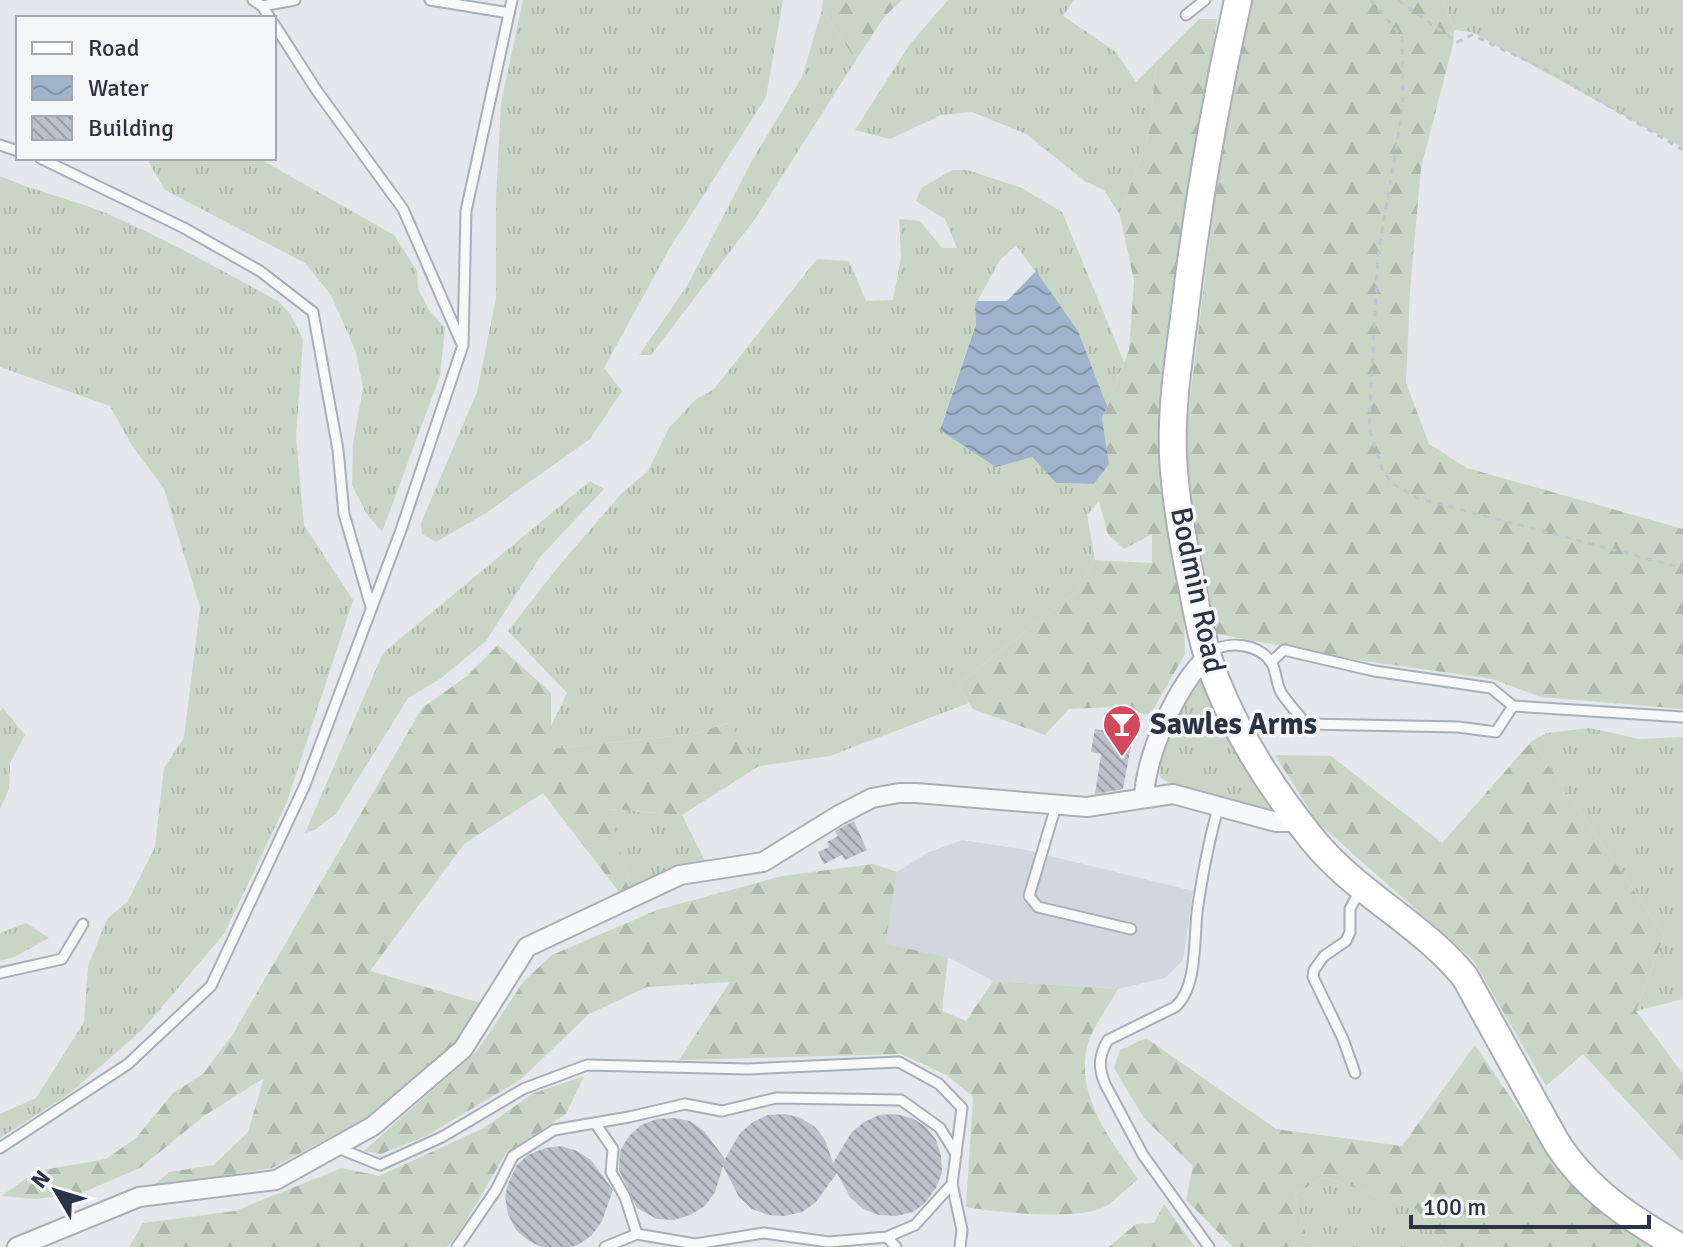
<svg xmlns="http://www.w3.org/2000/svg" width="1683" height="1247" font-family="Signika,sans-serif">
	<defs>
		<pattern id="grass-tufts" width="24" height="20" patternUnits="userSpaceOnUse" patternTransform="scale(2)"><rect width="24" height="20" fill="#c9d6c5"/><path d="M3 7l-1-3M5 7V3M7 7l1-3M15 17l-1-3M17 17v-4M19 17l1-3" fill="none" stroke="#adb8ab"/></pattern>
		<pattern id="forest-firs" width="22" height="20" patternUnits="userSpaceOnUse" patternTransform="scale(2)"><rect width="22" height="20" fill="#c9d6c5"/><path d="M5 1l3.5 6h-7zM16 11l3.5 6h-7z" fill="#adb8ab"/></pattern>
		<pattern id="water-waves" width="16" height="10" patternUnits="userSpaceOnUse" patternTransform="scale(2)"><rect width="16" height="10" fill="#9fb4cc"/><path d="M0 5q4-4 8 0t8 0" fill="none" stroke="#8293a7"/></pattern>
		<pattern id="building-back-hatch" width="6" height="6" patternUnits="userSpaceOnUse" patternTransform="scale(2)"><rect width="6" height="6" fill="#bbc0ca"/><path d="M-1 5l2 2M0 0l6 6M5-1l2 2" fill="none" stroke="#989da6"/></pattern>
	</defs>
	<rect width="100%" height="100%" fill="#e4e7ec"/>
	<polygon fill="#d2d6de" points="962,840 1026,850 1193,891 1183,960 1165,978 1118,989 993,981 948,957 884,944 897,872 927,853"/>
	<g fill="url(#grass-tufts)">
		<polygon points="523,0 783,0 766,97 668,251 604,368 622,391 590,439 486,513 436,542 422,534 421,523 477,392 496,298 496,197 501,103"/>
		<polygon points="948,0 1074,0 1063,16 1116,52 1136,82 1157,61 1148,136 1120,215 1104,190 1086,182 1026,134 972,112 941,115 890,139 855,130 910,44"/>
		<polygon points="1443,0 1683,0 1683,148 1472,32 1454,30"/>
		<polygon points="822,10 856,60 755,219 651,355 639,355 687,286 753,159 802,77"/>
		<polygon points="150,158 258,158 394,235 417,271 418,289 429,310 445,328 440,376 382,532 366,513 352,485 353,444 363,388 356,352 331,295 305,263 165,190 149,163"/>
		<polygon points="952,170 967,170 1022,188 1062,212 1124,362 1107,406 1078,331 1016,245 1000,260 975,305 976,323 940,429 1032,457 1056,483 1094,484 1099,501 1087,515 1095,560 1077,591 957,685 969,703 830,756 759,766 728,723 692,734 551,749 551,726 567,693 508,631 558,567 622,493 648,471 669,428 695,400 714,389 817,259 849,261 866,301 893,300 901,258 899,219 920,221 942,248 957,248 945,219 916,201 921,188"/>
		<path d="M0,176c34,15 71,23 106,37 59,26 115,57 172,88l12,13 13,25 -7,98 8,88 49,75 -66,202 -63,132 -81,95 -74,65 -69,44v-24l36,-16 48,-76 4,-56 19,-47 21,-18 27,-54 9,-79 20,-30 16,-131 -36,-118 -33,-45 -21,-38 -110,-39z"/>
		<polygon points="590,481 604,489 540,557 486,641 440,679 408,698 336,814 314,830 305,833 383,653"/>
		<path d="M1202,678l84,145 -98,-27 -27,-18c-8,-19 26,-85 41,-100z"/>
		<polygon points="3,708 25,735 10,763 9,789 0,809 0,712"/>
		<polygon points="1590,728 1639,739 1683,737 1683,999 1636,1011 1664,935 1532,741 1547,733"/>
		<polygon points="608,809 682,815 705,861 674,868 630,888"/>
		<polygon points="26,923 49,938 14,957 0,961 0,933"/>
		<polygon points="1324,1177 1417,1210 1445,1247 1319,1247 1307,1240 1295,1194"/>
	</g>
	<g fill="url(#forest-firs)">
		<polygon points="823,0 902,0 884,17 856,60 822,10"/>
		<polygon points="1249,0 1443,0 1454,30 1453,45 1421,168 1410,291 1406,383 1429,444 1467,468 1683,529 1683,709 1541,697 1492,679 1351,659 1212,633 1184,449 1226,104"/>
		<polygon points="1199,19 1217,19 1178,284 1172,522 1184,616 1185,654 1150,715 1111,707 1069,709 1045,735 973,709 957,685 1077,591 1095,560 1152,563 1152,534 1124,549 1108,534 1094,484 1109,464 1102,418 1129,350 1134,281 1120,215 1148,136 1157,61"/>
		<polygon points="498,645 551,693 551,749 692,734 729,723 759,766 682,815 609,809 630,888 619,892 543,793 464,844 370,971 481,1003 455,1045 368,1117 272,1168 152,1187 169,1172 214,1165 248,1132 264,1078 204,1116 140,1168 79,1194 36,1199 1,1196 37,1171 106,1159 136,1138 173,1093 203,1074 233,1034 422,708 467,676"/>
		<polygon points="1532,741 1664,935 1636,1011 1683,1074 1683,1162 1583,1054 1546,1086 1474,961 1317,822 1275,755 1331,756 1442,843"/>
		<path d="M873,864l24,8 -12,72 63,13 -6,54 24,10 27,-40 125,8c-9,16 -24,36 -30,54 -14,52 22,96 50,136 -11,9 -22,21 -34,28 -25,14 -109,5 -138,0l7,-110 -25,-21 -47,-22 -222,6 51,-78 -83,5 -58,27 -69,66 -94,56 -45,18 -17,-3 113,-100 47,-70 28,-26 105,-45 125,-34z"/>
		<polygon points="1146,1038 1276,1129 1402,1146 1475,1045 1548,1153 1598,1206 1655,1247 1445,1247 1417,1210 1324,1177 1295,1194 1307,1240 1319,1247 1233,1247 1186,1200 1193,1166 1144,1118 1114,1068 1120,1050"/>
		<polygon points="584,1076 566,1114 506,1153 462,1228 447,1247 129,1247 143,1223 235,1211 342,1168 379,1176 484,1128 532,1094"/>
		<polygon points="1164,1204 1195,1247 1109,1247 1136,1224 1154,1223"/>
	</g>
	<polygon fill="url(#water-waves)" points="1036,271 1078,331 1107,406 1102,418 1109,464 1094,484 1056,483 1032,457 996,467 940,430 976,324 975,305 977,301 1007,301"/>
	<g fill="url(#building-back-hatch)">
		<polygon points="1095,729 1107,731 1106,736 1132,740 1123,789 1095,794 1101,754 1091,752"/>
		<polygon points="854,821 867,850 845,860 842,855 824,864 818,852 829,847 827,842 838,836 835,831"/>
		<polygon points="785,1114 801,1118 815,1127 825,1140 833,1163 851,1133 864,1122 879,1115 895,1114 912,1118 926,1127 936,1140 941,1156 942,1173 936,1188 924,1204 913,1212 896,1216 879,1215 863,1209 850,1197 837,1173 816,1202 802,1212 785,1216 768,1215 752,1209 739,1197 723,1166 715,1192 705,1206 690,1215 674,1220 657,1219 637,1208 619,1170 620,1151 629,1136 641,1125 657,1119 674,1118 690,1121 704,1131 725,1159 740,1133 753,1122 768,1115"/>
		<polygon points="561,1146 577,1151 591,1160 613,1190 602,1221 592,1235 578,1245 570,1247 542,1247 529,1241 516,1230 508,1214 505,1197 508,1184 517,1165 528,1155 545,1148"/>
	</g>
	<g fill="none" stroke-linecap="round" stroke-linejoin="round">
		<defs>
			<g id="lane">
				<polyline points="253,0 262,6 270,18"/>
				<polyline points="430,0 509,13"/>
				<polyline points="262,6 295,0"/>
				<polyline points="1186,15 1205,0"/>
				<polyline points="274,24 317,91 403,209 461,342"/>
				<polyline points="0,145 18,151"/>
				<polyline points="40,158 184,228 260,271 313,312 338,450 344,514 371,607"/>
				<path d="M1210,653c17,-13 50,-10 62,11 5,9 4,21 10,30 7,10 16,20 24,30l152,3 38,5 17,-26"/>
				<polyline points="1271,662 1284,650 1374,671 1491,688 1513,706 1683,717"/>
				<polyline points="1056,806 1029,896 1038,907 1131,929"/>
				<polyline points="0,973 62,959 83,924"/>
				<polyline points="1355,1073 1343,1039 1313,977 1314,970 1324,956 1346,941 1350,932 1350,909 1361,888"/>
				<polyline points="595,1123 613,1149 611,1172 625,1197 637,1234"/>
				<polyline points="0,1148 128,1064 211,986 305,785 401,530 463,345 466,211 512,0"/>
				<polyline points="338,1148 380,1165 442,1137 523,1089 587,1065 748,1069 899,1062 939,1084 962,1108 952,1184 962,1230 960,1247"/>
				<polyline points="887,1237 896,1247"/>
				<polyline points="457,1247 496,1190 513,1156 554,1130 629,1117 685,1104 722,1111 776,1098 901,1100 940,1128 956,1154"/>
				<polyline points="605,1247 637,1234 695,1244 764,1233 829,1242 887,1237 915,1225 952,1184"/>
				<path d="M1209,1247l-66,-92 -38,-71c-7,-17 -6,-29 3,-44l67,-33c24,-20 18,-73 23,-102 5,-33 11,-67 21,-99"/>
			</g>
			<g id="street">
				<path d="M1144,796c3,-43 32,-110 64,-140"/>
				<polyline points="17,1247 139,1197 276,1180 373,1126 463,1049 527,947 680,875 763,862 839,815 872,798 899,793 916,793 1087,807 1173,794 1276,822 1300,822"/>
			</g>
			<path id="secondary" d="M1238,0c-23,103 -41,206 -53,310 -6,48 -14,96 -12,145 2,44 10,88 19,131 6,32 12,64 24,94 22,56 59,113 97,160 44,54 109,84 152,137l90,163c30,49 76,79 125,107"/>
		</defs>
		<use href="#lane" stroke="#a9aeb7" stroke-width="13"/>
		<use href="#street" stroke="#a9aeb7" stroke-width="22"/>
		<use href="#secondary" stroke="#a9aeb7" stroke-width="30"/>
		<g stroke="#c2c5cb" stroke-width="3" stroke-dasharray="6 6" stroke-linecap="butt">
			<polyline points="1371,0 1402,37 1403,107 1378,255 1369,428 1382,469 1391,483 1417,498 1683,568"/>
			<polyline points="1398,0 1457,42 1472,35 1551,72 1683,150"/>
		</g>
		<use href="#lane" stroke="#f7f8fa" stroke-width="9"/>
		<use href="#street" stroke="#f7f8fa" stroke-width="18"/>
		<use href="#secondary" stroke="#fff" stroke-width="26"/>
	</g>
	<defs>
		<symbol id="bar-pin" viewBox="-11 -11 22 30"><path d="M0 17L-7.5 6A9.5 9.5 0 1 1 7.5 6Z" fill="#d1495b" stroke="#f4f6f9"/><path d="M-6-5H6L.8 .8V4.5H3.5V6h-7V4.5H-.8V.8Z" fill="#fff"/></symbol>
	</defs>
	<g fill-rule="evenodd">
		<use href="#bar-pin" x="1100" y="702" width="44" height="60"/>
	</g>
	<g text-anchor="middle" stroke-width="7" stroke-linejoin="round" paint-order="stroke">
		<g font-size="30" fill="#2b3445" stroke="#f4f6f9">
			<text transform="translate(1198 590) rotate(78)" y="10">Bodmin Road</text>
		</g>
		<g font-size="30" font-weight="bold" fill="#2b3445" stroke="#f4f6f9" text-anchor="start">
			<text x="1150" y="734">Sawles Arms</text>
		</g>
	</g>
	<rect x="16" y="16" width="260" height="144" fill="#f4f6f9" stroke="#a4a8b1" stroke-width="2"/>
	<rect x="32" y="42" width="40" height="12" fill="#ffffff" stroke="#a4a8b1" stroke-width="2"/>
	<text x="88" y="56" font-size="24" fill="#2b3445">Road</text>
	<rect x="32" y="76" width="40" height="24" fill="url(#water-waves)" stroke="#a4a8b1" stroke-width="2"/>
	<text x="88" y="96" font-size="24" fill="#2b3445">Water</text>
	<rect x="32" y="116" width="40" height="24" fill="url(#building-back-hatch)" stroke="#a4a8b1" stroke-width="2"/>
	<text x="88" y="136" font-size="24" fill="#2b3445">Building</text>
	<g transform="translate(56 1191) rotate(308)" stroke="#f4f6f9" stroke-width="6" paint-order="stroke">
	<path d="M0-6L14 30L0 20L-14 30Z" fill="#2b3445"/>
	<text y="-12" font-size="22" font-weight="bold" text-anchor="middle" fill="#2b3445">N</text>
	</g>
	<path d="M1411 1215v12h238v-12" fill="none" stroke="#2b3445" stroke-width="4"/>
	<text x="1423" y="1215" font-size="24" fill="#2b3445" stroke="#f4f6f9" stroke-width="6" paint-order="stroke">100 m</text>
</svg>
